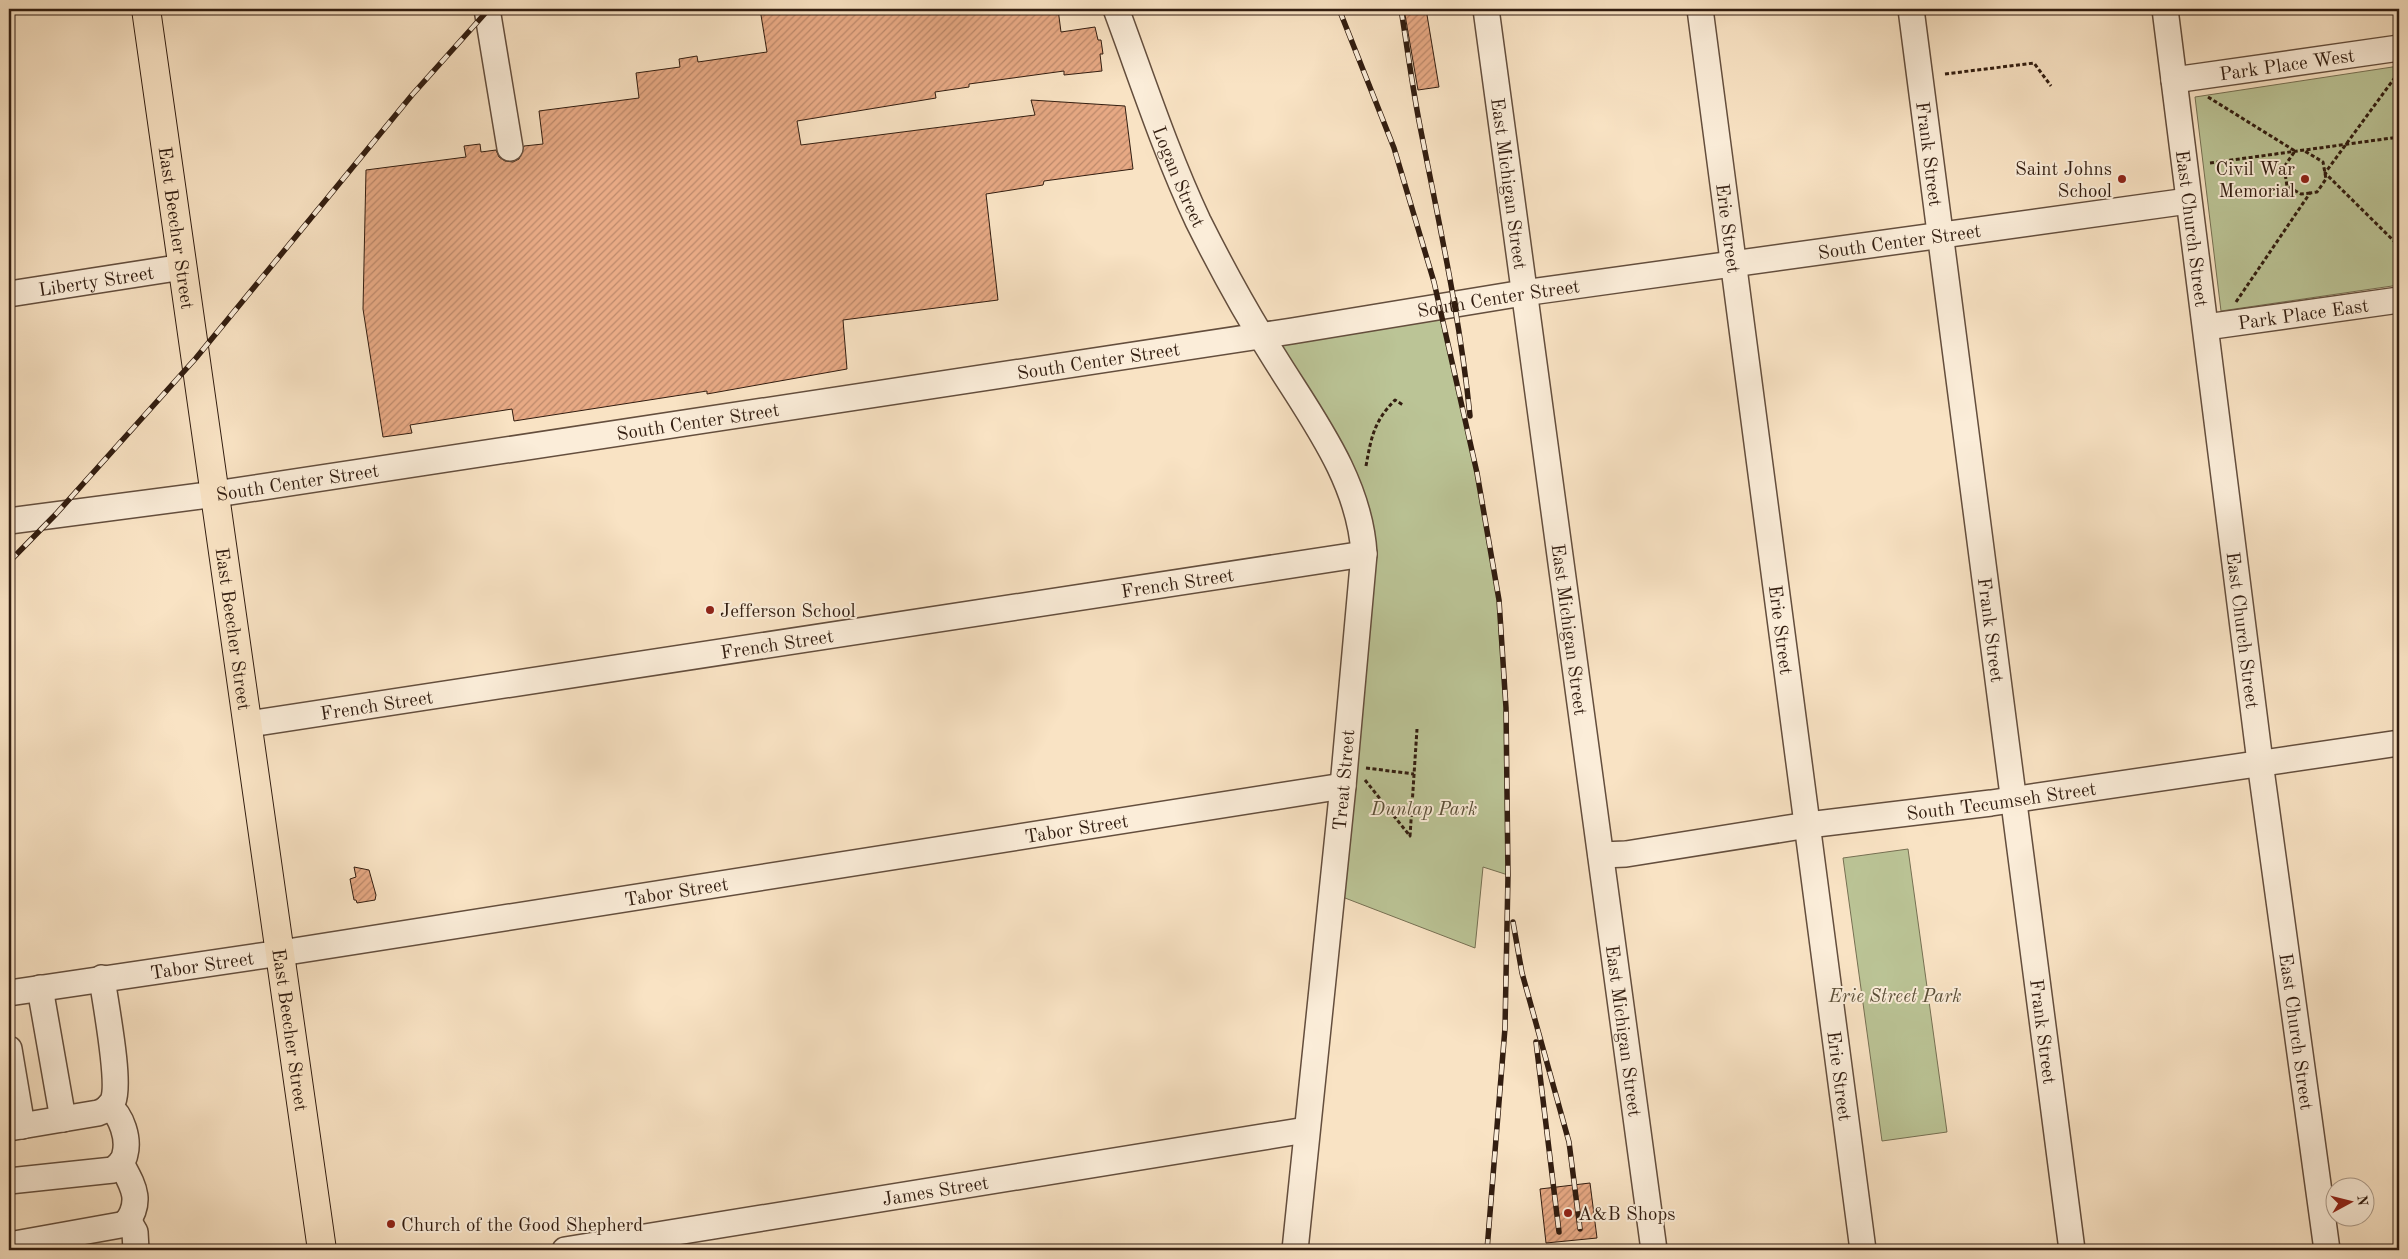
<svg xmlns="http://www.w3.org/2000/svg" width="2408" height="1259" font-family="'Old Standard TT',serif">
	<defs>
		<pattern id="building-hatch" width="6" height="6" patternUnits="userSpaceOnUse" patternTransform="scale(1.25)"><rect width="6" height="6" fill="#e7a984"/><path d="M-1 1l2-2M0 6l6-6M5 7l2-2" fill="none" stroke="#bc896b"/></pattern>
	</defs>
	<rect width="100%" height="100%" fill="#f9e3c4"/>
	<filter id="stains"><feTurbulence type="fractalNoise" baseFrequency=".004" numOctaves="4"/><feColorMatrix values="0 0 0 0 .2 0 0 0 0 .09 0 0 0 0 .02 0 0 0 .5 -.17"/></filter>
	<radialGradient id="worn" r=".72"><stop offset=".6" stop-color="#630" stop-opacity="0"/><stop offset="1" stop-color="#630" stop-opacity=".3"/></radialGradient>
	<g fill="#bbc496" stroke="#767053">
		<polygon points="2399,66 2399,285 2221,311 2195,97"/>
		<polygon points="1440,307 1477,473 1499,600 1506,708 1508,875 1483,867 1475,948 1332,893 1363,533 1273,356 1292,331"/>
		<polygon points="1908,849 1947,1132 1882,1141 1843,858"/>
	</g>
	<g fill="url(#building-hatch)" stroke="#321d10">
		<polygon points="760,9 1058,9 1061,32 1095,27 1098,40 1101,40 1103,54 1100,54 1102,71 1064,75 1064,71 969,84 969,87 935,92 936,98 797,121 801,145 1035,115 1031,100 1125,106 1133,169 1044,181 1043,185 986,194 998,300 843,320 847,369 707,394 707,391 514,421 512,409 410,425 412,433 383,437 363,309 366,170 466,157 464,146 480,144 481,152 496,150 499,157 505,161 513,162 519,159 524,146 543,144 539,111 639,98 636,73 680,67 679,59 697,56 698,62 767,52"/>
		<polygon points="1404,9 1426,9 1439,87 1418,90"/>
		<polygon points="354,867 369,870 376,895 375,900 357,903 356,900 354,900 350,879 356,877"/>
		<polygon points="1590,1183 1597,1238 1546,1243 1540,1189"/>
	</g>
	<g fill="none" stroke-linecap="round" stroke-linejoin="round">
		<defs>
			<g id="minor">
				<polyline points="487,9 510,148"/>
				<path id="s1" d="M1116,9c26,70 50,144 82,212 23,46 48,92 76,136 37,60 86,123 90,197l-21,232 -48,464"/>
				<path id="s2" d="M1486,9l168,1241"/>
				<path id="s3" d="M1700,9l163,1241"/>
				<path id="s4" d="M1911,9l161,1241"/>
				<path id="s5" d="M2165,9l95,753 67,488"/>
				<path id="s6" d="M2174,80l225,-32"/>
				<path id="s7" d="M9,294l174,-27"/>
				<path id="s8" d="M2206,327l193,-27"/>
				<path id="s9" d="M9,521l207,-27 1076,-163 231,-38 665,-92"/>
				<path id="s10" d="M249,724l1115,-170"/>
				<path id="s11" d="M1601,855l25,-1 182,-29 183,-22 408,-60"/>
				<polyline points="40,988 63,1119"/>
				<path id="s12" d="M9,993l272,-40 1062,-167"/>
				<polyline points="9,1049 22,1126"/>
				<path d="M9,1128l89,-15c6,-2 12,-6 15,-12 8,-19 -8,-99 -11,-123"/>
				<path d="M9,1181l104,-11c5,-4 11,-9 12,-16 4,-15 -3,-38 -16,-48"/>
				<polyline points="128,1220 135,1232 136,1250"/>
				<path d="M9,1245l117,-21c17,-24 7,-38 -5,-61"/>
				<path id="s13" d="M565,1250l741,-120"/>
			</g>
			<g id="major">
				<path id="s14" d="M146,9l176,1241"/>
			</g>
		</defs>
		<use href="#minor" stroke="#644e3d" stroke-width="28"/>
		<use href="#major" stroke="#321d10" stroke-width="30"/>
		<g stroke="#321d10" stroke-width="3" stroke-dasharray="4 2.5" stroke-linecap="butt">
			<polyline points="2399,72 2325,173 2399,246"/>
			<polyline points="1945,74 2034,63 2051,86"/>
			<polyline points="2208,97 2295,151 2284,167 2287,186 2301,194 2310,193"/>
			<polyline points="2210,163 2399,137"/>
			<polyline points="2236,302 2310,193 2317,192 2326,179 2323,162 2303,150"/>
			<path d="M1366,466c5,-28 8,-45 29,-66l8,5"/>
			<polyline points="1366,768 1414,774"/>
			<polyline points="1365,780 1410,836 1417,729"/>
		</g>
		<use href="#minor" stroke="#fbedd9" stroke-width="25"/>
		<use href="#major" stroke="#f9e3c4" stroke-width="28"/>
		<defs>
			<g id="rail">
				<polyline points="1339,9 1394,148 1434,282 1477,473 1499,600 1506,708 1508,875 1505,1028 1487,1250"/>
				<path d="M1401,9c6,37 11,75 18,112 19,98 41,195 51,295"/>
				<polyline points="9,562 56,514 196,358 412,95 489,9"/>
				<polyline points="1513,922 1522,973 1569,1142 1580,1229"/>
				<polyline points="1536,1042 1559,1232"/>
			</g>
		</defs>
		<use href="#rail" stroke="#321d10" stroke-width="5.5"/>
		<use href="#rail" stroke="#fbedd9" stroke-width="4" stroke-dasharray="11" stroke-linecap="butt"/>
	</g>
	<g fill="#8f2418" stroke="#fbedd9" stroke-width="2">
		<circle cx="2122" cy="179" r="5"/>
		<circle cx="2305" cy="179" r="5"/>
		<circle cx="710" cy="610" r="5"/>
		<circle cx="1568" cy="1213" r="5"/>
		<circle cx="391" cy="1224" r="5"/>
	</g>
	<g text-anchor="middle" stroke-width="4" stroke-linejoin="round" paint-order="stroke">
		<g font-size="19" fill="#321d10" stroke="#fbedd9">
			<text dy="7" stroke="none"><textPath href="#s6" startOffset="114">Park Place West</textPath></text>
			<text dy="7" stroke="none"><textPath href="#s4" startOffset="146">Frank Street</textPath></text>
			<text dy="7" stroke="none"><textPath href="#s1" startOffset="179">Logan Street</textPath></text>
			<text dy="7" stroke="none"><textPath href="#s2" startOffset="176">East Michigan Street</textPath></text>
			<text dy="7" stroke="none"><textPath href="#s14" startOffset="221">East Beecher Street</textPath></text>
			<text dy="7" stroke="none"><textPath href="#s3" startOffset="221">Erie Street</textPath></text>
			<text dy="7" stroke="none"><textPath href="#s5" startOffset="221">East Church Street</textPath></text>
			<text dy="7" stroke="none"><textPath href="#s9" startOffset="1911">South Center Street</textPath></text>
			<text dy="7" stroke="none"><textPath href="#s7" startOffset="88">Liberty Street</textPath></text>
			<text dy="7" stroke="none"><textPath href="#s9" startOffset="1506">South Center Street</textPath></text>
			<text dy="7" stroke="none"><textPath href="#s8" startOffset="98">Park Place East</textPath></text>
			<text dy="7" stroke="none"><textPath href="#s9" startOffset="1101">South Center Street</textPath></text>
			<text dy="7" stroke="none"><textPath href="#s9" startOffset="696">South Center Street</textPath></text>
			<text dy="7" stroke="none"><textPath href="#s9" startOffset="291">South Center Street</textPath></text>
			<text dy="7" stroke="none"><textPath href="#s10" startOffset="939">French Street</textPath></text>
			<text dy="7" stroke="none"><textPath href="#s14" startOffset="626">East Beecher Street</textPath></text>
			<text dy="7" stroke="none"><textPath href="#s2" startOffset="626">East Michigan Street</textPath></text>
			<text dy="7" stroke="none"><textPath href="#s3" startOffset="626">Erie Street</textPath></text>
			<text dy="7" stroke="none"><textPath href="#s4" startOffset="626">Frank Street</textPath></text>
			<text dy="7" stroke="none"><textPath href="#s5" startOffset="626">East Church Street</textPath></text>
			<text dy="7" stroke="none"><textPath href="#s10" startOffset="534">French Street</textPath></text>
			<text dy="7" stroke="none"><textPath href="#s10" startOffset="129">French Street</textPath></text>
			<text transform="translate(1343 780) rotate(-85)" y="7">Treat Street</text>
			<text dy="7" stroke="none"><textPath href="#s11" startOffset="404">South Tecumseh Street</textPath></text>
			<text dy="7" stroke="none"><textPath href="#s12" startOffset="1080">Tabor Street</textPath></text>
			<text dy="7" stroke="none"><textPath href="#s12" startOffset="675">Tabor Street</textPath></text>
			<text dy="7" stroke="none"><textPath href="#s12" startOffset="195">Tabor Street</textPath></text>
			<text dy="7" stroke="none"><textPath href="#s14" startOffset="1031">East Beecher Street</textPath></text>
			<text dy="7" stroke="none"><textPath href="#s2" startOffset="1031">East Michigan Street</textPath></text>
			<text dy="7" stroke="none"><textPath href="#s4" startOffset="1031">Frank Street</textPath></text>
			<text dy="7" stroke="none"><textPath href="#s5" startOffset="1031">East Church Street</textPath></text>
			<text dy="7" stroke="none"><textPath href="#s3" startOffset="1076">Erie Street</textPath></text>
			<text dy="7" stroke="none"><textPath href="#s13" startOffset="375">James Street</textPath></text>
		</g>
		<g font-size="19" fill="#321d10" stroke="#fbedd9" text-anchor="start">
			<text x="2112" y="175" text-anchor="end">Saint Johns<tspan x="2112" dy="22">School</tspan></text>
			<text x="2295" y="175" text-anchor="end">Civil War<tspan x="2295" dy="22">Memorial</tspan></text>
			<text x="720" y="617">Jefferson School</text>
			<text x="1578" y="1220">A&amp;B Shops</text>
			<text x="401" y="1231">Church of the Good Shepherd</text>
		</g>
		<g font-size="19" font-style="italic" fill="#5b4f38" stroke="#fbedd9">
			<text x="1424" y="815">Dunlap Park</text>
			<text x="1895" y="1002">Erie Street Park</text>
		</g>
	</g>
	<rect width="2408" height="1259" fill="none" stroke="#f9e3c4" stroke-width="30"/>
	<rect x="10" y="10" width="2388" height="1239" fill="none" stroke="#321d10" stroke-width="2.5"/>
	<rect x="15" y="15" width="2378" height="1229" fill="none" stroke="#321d10"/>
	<g transform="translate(2350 1202) rotate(83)"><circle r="24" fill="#fbedd9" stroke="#ab9a89"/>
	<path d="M0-4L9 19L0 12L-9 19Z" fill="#8f2418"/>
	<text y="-8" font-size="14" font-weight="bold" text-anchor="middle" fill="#321d10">N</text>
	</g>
	<rect width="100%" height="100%" filter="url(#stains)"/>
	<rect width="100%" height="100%" fill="url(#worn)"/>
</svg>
